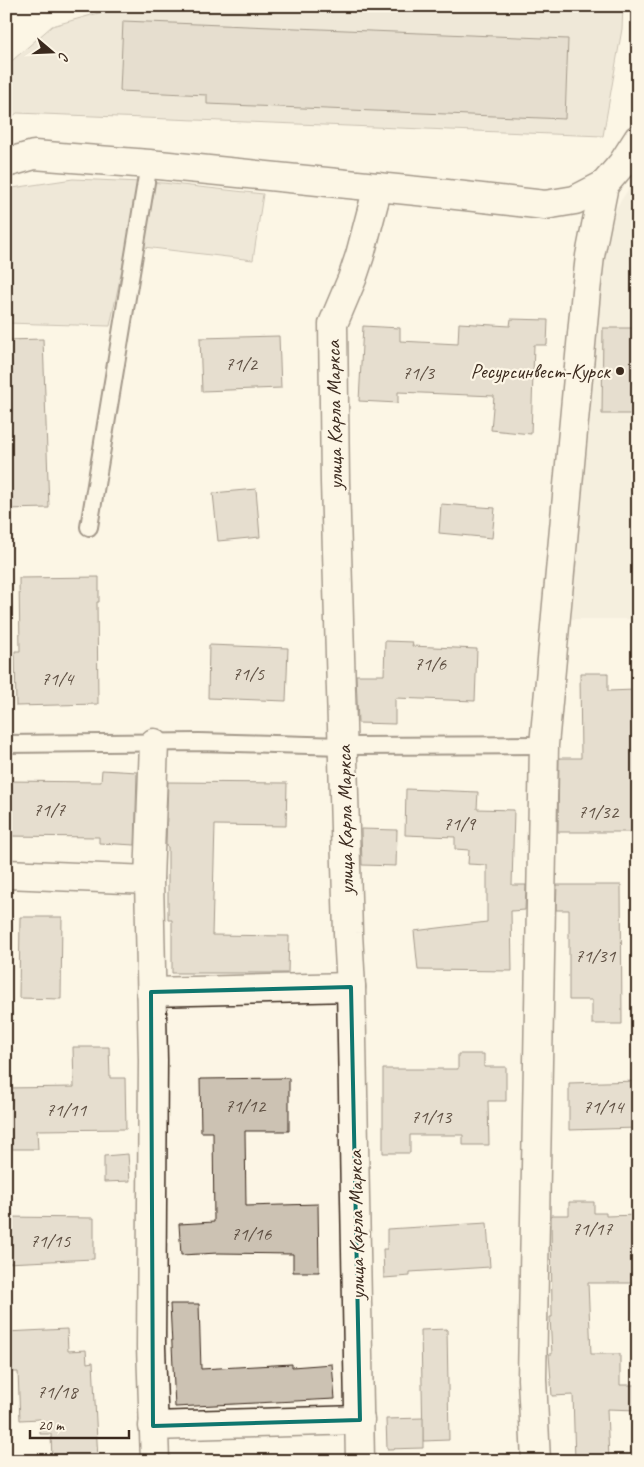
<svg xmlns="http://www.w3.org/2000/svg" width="644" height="1467" font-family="Caveat,sans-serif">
	<rect width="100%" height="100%" fill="#fcf5e5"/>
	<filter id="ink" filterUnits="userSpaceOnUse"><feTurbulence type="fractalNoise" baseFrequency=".02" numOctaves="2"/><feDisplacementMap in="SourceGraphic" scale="10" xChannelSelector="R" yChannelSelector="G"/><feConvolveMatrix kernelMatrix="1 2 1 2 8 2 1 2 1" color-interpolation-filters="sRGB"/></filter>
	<g filter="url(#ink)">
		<polygon fill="#eee6d6" points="638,175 638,619 539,619 580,223 606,223"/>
		<g fill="#e0d8c8" stroke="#8e8173">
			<polygon points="124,6 623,6 622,29 603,136 17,113 6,121 6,66 52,26"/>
			<polygon points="73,179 163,183 263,194 253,260 127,245 110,326 6,323 6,189"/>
		</g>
		<g fill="#ccc2b3" stroke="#3b2a1e">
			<polygon points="123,21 568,39 565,119 207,104 207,95 120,91"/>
			<polygon points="511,319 548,320 547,345 534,345 531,434 491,430 494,396 398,392 398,403 359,401 363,326 400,328 400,341 458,344 459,323 510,326"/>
			<polygon points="603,328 638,328 638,414 602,414"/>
			<polygon points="279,336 281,388 202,391 200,338"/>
			<polygon points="43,339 49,508 6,509 6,340"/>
			<polygon points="256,489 260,537 218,541 213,493"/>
			<polygon points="441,504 495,508 492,538 439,533"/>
			<polygon points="99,577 99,602 97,602 98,704 16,706 15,651 20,651 19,578"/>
			<polygon points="385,641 413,642 412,646 477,649 475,701 395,698 395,724 358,723 356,675 384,675"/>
			<polygon points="209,645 288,648 286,701 208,698"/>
			<polygon points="580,673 608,673 608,691 635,690 636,761 638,761 638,832 558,832 559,758 581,758"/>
			<polygon points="102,770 137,772 135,845 99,843 99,837 6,836 6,781 101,782"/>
			<polygon points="168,782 287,783 286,826 215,825 212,935 289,936 288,973 172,973 172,920 168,920 168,847 166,846"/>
			<polygon points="406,789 478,792 477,809 514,810 512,885 526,885 525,910 511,911 512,971 418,970 414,931 487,922 487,865 468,864 469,850 455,849 455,837 405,835"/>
			<polygon points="361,829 397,830 396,866 362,865"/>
			<polygon points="557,885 621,885 622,1024 592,1024 592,1000 569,1000 569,910 556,910"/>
			<polygon points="20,917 62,917 61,999 19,998"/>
			<polygon points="73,1047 109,1047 110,1078 125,1078 126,1129 37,1130 38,1149 6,1149 6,1088 74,1087"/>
			<polygon points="458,1054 484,1054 484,1067 506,1067 506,1101 488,1101 489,1145 463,1145 463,1135 410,1135 410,1153 383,1153 383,1069 458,1069"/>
			<polygon points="289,1078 289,1131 245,1131 246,1206 318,1204 319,1272 293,1272 293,1254 218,1253 181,1255 179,1224 214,1222 213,1132 201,1132 200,1079"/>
			<polygon points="638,1081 638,1128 569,1130 569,1083"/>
			<polygon points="128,1154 130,1181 104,1182 104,1156"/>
			<polygon points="569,1202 594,1202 594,1213 606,1213 606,1216 638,1215 638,1283 588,1283 591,1354 620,1354 620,1385 638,1385 638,1410 607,1409 609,1461 575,1461 573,1395 552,1396 549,1354 552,1354 550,1317 552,1317 551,1215 569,1215"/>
			<polygon points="6,1217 94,1218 94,1259 6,1263"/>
			<polygon points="487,1223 490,1267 410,1272 410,1276 384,1278 383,1249 387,1249 387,1229"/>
			<polygon points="170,1304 199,1304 201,1369 292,1364 292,1367 332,1364 335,1399 175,1407"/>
			<polygon points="67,1329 68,1351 86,1350 87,1363 93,1362 98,1461 52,1461 51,1434 40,1434 40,1419 20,1420 18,1372 6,1372 6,1332"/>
			<polygon points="447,1329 449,1440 423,1441 421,1330"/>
			<polygon points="423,1418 423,1448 387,1449 386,1419"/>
		</g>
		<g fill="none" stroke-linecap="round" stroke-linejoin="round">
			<defs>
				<g id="lane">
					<polyline points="89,527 149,164"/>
					<polyline points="6,744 199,742 343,746 544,745"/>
				</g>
				<g id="street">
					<polyline points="6,163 34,155 149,164 447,194 545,205 575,200 604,185 622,164 638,139"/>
					<polyline points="154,743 149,880 153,1060 151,1347 155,1461"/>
					<polyline points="6,874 149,880"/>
					<polyline points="151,992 351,987"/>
					<polyline points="153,1426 360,1420"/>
					<polyline points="360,1461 351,987 348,933 335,482 333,324 352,279 360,255 378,187"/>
					<polyline points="536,1461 532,1379 544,745 586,291 590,256 604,185"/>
				</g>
			</defs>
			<use href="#lane" stroke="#3b2a1e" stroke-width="20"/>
			<use href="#street" stroke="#3b2a1e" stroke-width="31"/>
			<use href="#lane" stroke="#fcf5e5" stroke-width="16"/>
			<use href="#street" stroke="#fcf5e5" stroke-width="28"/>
		</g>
	</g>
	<path d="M0 0H644V1467H0ZM351,987l9,433 -207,6 -2,-434z" fill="#fcf5e5" fill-opacity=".55" fill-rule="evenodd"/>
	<path fill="none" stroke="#0f766e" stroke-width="4" stroke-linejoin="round" d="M351,987l9,433 -207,6 -2,-434z"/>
	<circle fill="#3b2a1e" stroke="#fcf5e5" stroke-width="2" cx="620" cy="371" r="5"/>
	<g text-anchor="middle" stroke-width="4.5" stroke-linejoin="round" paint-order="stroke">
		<g font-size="19" fill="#5f5043">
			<text x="241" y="370">71/2</text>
			<text x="418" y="379">71/3</text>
			<text x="430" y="670">71/6</text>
			<text x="248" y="680">71/5</text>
			<text x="57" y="685">71/4</text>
			<text x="49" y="816">71/7</text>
			<text x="598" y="818">71/32</text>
			<text x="459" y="830">71/9</text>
			<text x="595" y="962">71/31</text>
			<text x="245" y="1112">71/12</text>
			<text x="603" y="1113">71/14</text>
			<text x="66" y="1116">71/11</text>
			<text x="431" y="1123">71/13</text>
			<text x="592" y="1235">71/17</text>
			<text x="251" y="1240">71/16</text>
			<text x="50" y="1247">71/15</text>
			<text x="57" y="1398">71/18</text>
		</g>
		<g font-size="21" fill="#3b2a1e" stroke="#fcf5e5" text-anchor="end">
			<text x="610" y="378">Ресурсинвест-Курск</text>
		</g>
		<g font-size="21" fill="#3b2a1e" stroke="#fcf5e5">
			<text transform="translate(334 415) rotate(-91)" y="7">улица Карла Маркса</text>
			<text transform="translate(345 820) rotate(-91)" y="7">улица Карла Маркса</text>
			<text transform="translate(356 1225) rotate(-91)" y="7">улица Карла Маркса</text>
		</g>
	</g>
	<rect width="644" height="1467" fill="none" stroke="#fcf5e5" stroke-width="25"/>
	<rect x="12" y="12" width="619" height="1442" fill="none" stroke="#3b2a1e" stroke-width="2" filter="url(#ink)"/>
	<g transform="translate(52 52) rotate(109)" stroke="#fcf5e5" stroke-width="4" paint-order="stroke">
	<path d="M0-4L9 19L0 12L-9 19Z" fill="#3b2a1e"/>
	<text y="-8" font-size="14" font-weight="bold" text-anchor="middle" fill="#3b2a1e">С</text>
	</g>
	<path d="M30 1430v8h99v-8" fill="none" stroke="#3b2a1e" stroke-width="2.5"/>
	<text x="38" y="1430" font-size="15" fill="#3b2a1e" stroke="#fcf5e5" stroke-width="4" paint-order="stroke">20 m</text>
</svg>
